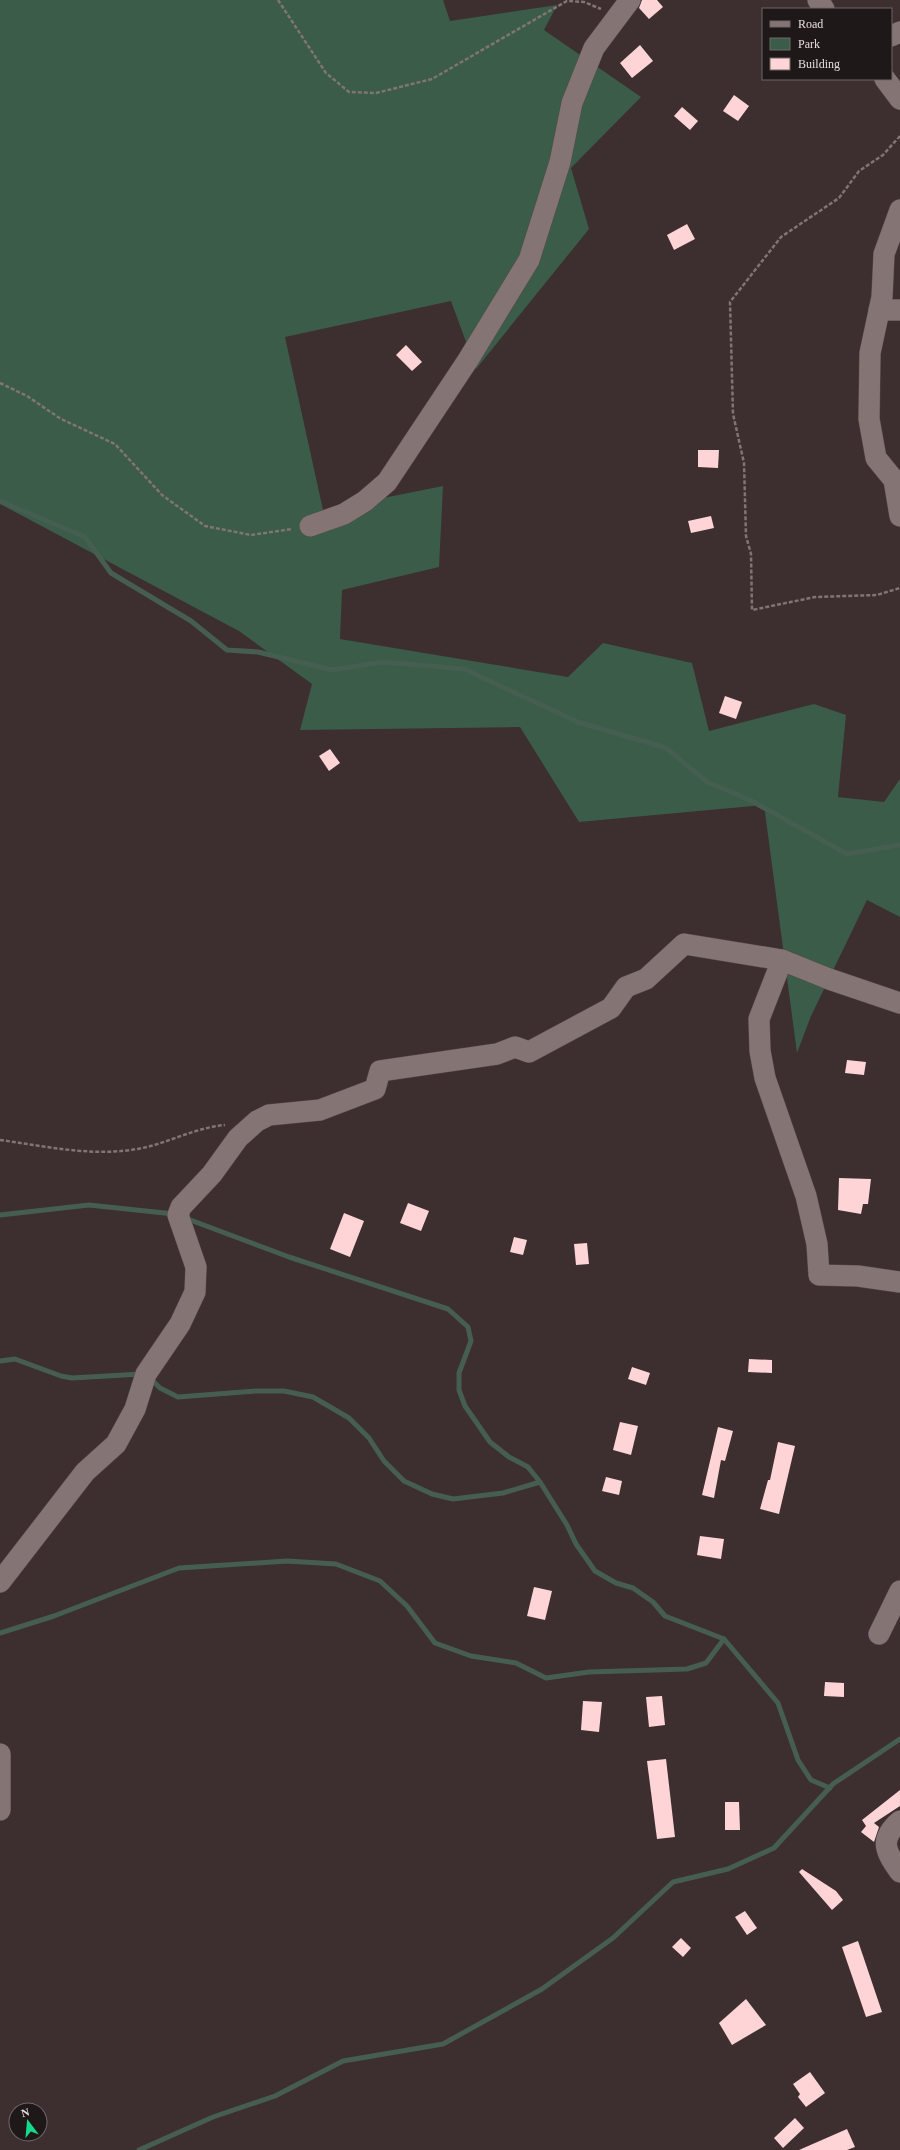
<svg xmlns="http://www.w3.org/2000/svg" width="900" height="2150" font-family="Georgia,serif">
	<rect width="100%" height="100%" fill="#3d2e2f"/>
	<polygon fill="#3a5c48" points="0,0 443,0 450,21 557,5 544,30 641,97 571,168 589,229 476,369 451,301 285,337 323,510 443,486 439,567 342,590 340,639 568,677 603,643 692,663 709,731 814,704 846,715 838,797 884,802 900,779 900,917 867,900 811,1016 797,1053 764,805 579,822 520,727 300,730 312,684 239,631 0,504"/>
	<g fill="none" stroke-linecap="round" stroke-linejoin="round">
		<g stroke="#455e51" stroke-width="5">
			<polyline points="0,501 85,537 111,573 191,621 227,650 258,652 332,670 383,662 464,669 578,722 666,748 707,782 750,800 847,854 900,845"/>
			<polyline points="0,1215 89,1205 174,1214"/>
			<polyline points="185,1218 289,1257 448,1309 468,1327 471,1341 459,1373 459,1390 465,1406 490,1442 509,1457 528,1467 540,1482 567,1525 576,1544 595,1571 616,1583 633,1588 653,1602 665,1616 724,1639 778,1703 798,1760 811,1780 830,1788"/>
			<polyline points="0,1361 15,1359 61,1376 72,1378 141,1374"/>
			<polyline points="150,1378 160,1388 178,1397 256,1391 284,1391 313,1397 349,1418 369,1438 384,1461 404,1481 432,1494 453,1499 503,1493 540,1482"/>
			<polyline points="0,1633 54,1616 179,1568 287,1561 336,1564 380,1581 407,1606 435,1643 471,1656 516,1663 546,1678 589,1672 687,1669 706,1663 724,1639"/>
			<polyline points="139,2150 213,2117 275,2096 343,2061 443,2044 542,1989 613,1938 673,1882 728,1869 774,1848 833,1784 900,1739"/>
		</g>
	</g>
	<g fill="#ffd4d6">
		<polygon points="642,0 657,0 663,7 649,19 639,8"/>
		<polygon points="640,45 653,61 632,78 620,63"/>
		<polygon points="734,95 749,106 738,121 723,111"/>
		<polygon points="682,107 698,121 690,130 674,116"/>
		<polygon points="687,224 695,239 674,250 667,235"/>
		<polygon points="406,345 422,362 412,371 396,355"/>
		<polygon points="698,450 719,450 718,468 698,467"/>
		<polygon points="711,516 714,528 691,533 688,521"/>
		<polygon points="725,696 742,702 736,719 719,713"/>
		<polygon points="330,749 340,763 329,771 319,756"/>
		<polygon points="847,1060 866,1062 864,1075 845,1073"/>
		<polygon points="839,1178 871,1179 868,1204 863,1204 861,1214 838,1210"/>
		<polygon points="408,1203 429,1211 421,1231 400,1223"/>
		<polygon points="344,1213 364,1221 350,1257 330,1249"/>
		<polygon points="514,1237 527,1240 523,1255 510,1252"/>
		<polygon points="587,1243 589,1264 576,1265 574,1244"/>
		<polygon points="749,1359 772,1360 772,1373 748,1372"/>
		<polygon points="632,1367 650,1373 646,1385 628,1379"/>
		<polygon points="620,1422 638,1426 631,1455 613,1450"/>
		<polygon points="718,1427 733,1431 725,1461 721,1460 714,1498 702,1495"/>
		<polygon points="778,1442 795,1446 779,1514 760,1509 768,1480 770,1480"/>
		<polygon points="606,1477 622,1481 619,1495 602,1491"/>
		<polygon points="700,1536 724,1539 721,1559 697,1555"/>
		<polygon points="534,1587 552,1591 545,1620 527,1616"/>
		<polygon points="825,1682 844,1683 844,1697 824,1696"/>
		<polygon points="662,1696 665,1725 649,1727 646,1697"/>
		<polygon points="583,1701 602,1702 599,1732 581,1730"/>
		<polygon points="666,1759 675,1837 657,1839 647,1761"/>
		<polygon points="900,1790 900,1806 874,1823 879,1827 874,1842 861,1832 866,1826 862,1820"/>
		<polygon points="725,1802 739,1802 740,1830 725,1830"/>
		<polygon points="802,1869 836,1891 843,1900 832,1910 799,1872"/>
		<polygon points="745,1911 757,1928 747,1935 735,1917"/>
		<polygon points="681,1938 691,1948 683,1957 672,1947"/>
		<polygon points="858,1941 882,2012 866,2017 842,1947"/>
		<polygon points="746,1999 766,2025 732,2045 719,2023"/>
		<polygon points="810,2072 825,2093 806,2107 798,2097 800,2094 793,2084"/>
		<polygon points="795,2118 804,2128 783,2148 774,2138"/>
		<polygon points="847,2129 855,2147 847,2150 799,2150"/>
	</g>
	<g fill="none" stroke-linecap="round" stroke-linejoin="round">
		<defs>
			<g id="minor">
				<polyline points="818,0 824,9"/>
				<polyline points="891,36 900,32"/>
				<polyline points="885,79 900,99"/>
				<polyline points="900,210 884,254 882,297 870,353 869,419 876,458 894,480 900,516"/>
				<polyline points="879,310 900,310"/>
				<polyline points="310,526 344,514 365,501 387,482 468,360 529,260 560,162 572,103 594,48 630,0"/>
				<polyline points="782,960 759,1019 760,1051 765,1078 806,1196 817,1244 819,1275 858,1276 900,1282"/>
				<polyline points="0,1582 85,1472 116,1444 135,1409 146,1374 180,1324 195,1292 196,1267 178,1215 181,1207 212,1174 238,1138 257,1121 269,1115 320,1110 375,1089 380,1071 497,1054 515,1047 529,1052 611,1008 626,987 646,979 684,944 782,960 829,979 900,1003"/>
				<polyline points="879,1634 900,1591"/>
				<polyline points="0,1754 0,1810"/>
				<path d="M900,1821c-22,19 -14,31 0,51"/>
			</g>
		</defs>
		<use href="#minor" stroke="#564a4a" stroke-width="22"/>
		<g stroke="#817475" stroke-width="2.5" stroke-dasharray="4 2" stroke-linecap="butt">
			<polyline points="278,0 326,73 349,92 376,93 432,79 567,1 584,2 601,9"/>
			<polyline points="900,136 883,155 859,171 839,198 781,237 730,302 733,414 744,463 746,536 751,554 752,610 815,597 877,595 900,588"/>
			<polyline points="0,383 27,396 61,419 115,444 162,495 205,526 251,535 292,529"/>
			<path d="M0,1140c45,6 91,17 137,9 30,-5 56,-21 88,-24"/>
		</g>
		<use href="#minor" stroke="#857474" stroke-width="21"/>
	</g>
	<rect x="762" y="8" width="130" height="72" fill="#1f1819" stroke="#6f6767"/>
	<rect x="770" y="21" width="20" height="6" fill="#857474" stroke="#6f6767"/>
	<text x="798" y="28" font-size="12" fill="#e7dddd">Road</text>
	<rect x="770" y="38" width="20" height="12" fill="#3a5c48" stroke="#6f6767"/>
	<text x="798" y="48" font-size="12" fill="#e7dddd">Park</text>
	<rect x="770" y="58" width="20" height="12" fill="#ffd4d6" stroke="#6f6767"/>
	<text x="798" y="68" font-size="12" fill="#e7dddd">Building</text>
	<g transform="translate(28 2122) rotate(344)"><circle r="19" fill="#1f1819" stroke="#6f6767"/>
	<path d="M0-3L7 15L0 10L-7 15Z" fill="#17d989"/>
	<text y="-6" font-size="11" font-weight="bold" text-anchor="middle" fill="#e7dddd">N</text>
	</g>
</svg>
